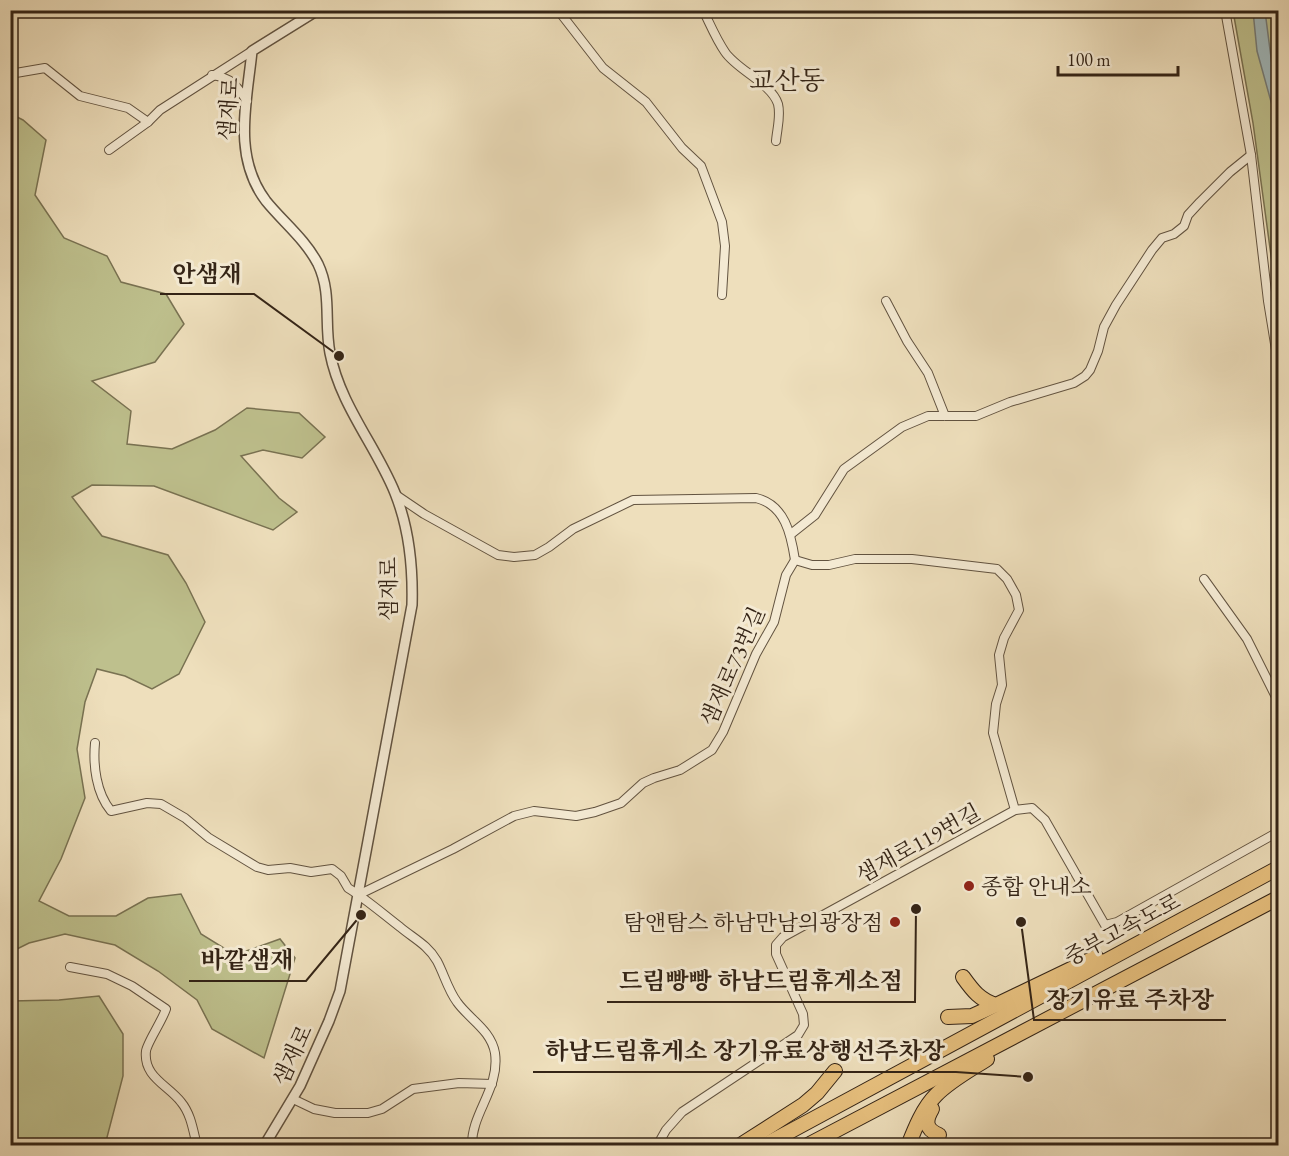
<svg xmlns="http://www.w3.org/2000/svg" width="1289" height="1156" font-family="'EB Garamond','Noto Serif KR',serif">
	<rect width="100%" height="100%" fill="#eedfbc"/>
	<filter id="stains"><feTurbulence type="fractalNoise" baseFrequency=".00333" numOctaves="4"/><feColorMatrix values="0 0 0 0 .2 0 0 0 0 .09 0 0 0 0 .02 0 0 0 .5 -.17"/></filter>
	<radialGradient id="worn" r=".72"><stop offset=".6" stop-color="#630" stop-opacity="0"/><stop offset="1" stop-color="#630" stop-opacity=".3"/></radialGradient>
	<g fill="#bec08d" stroke="#797252" stroke-width="1.5">
		<polygon points="1233,11 1278,11 1278,307 1253,123"/>
		<polygon points="11,114 23,120 46,140 35,195 64,238 107,256 121,282 166,294 184,324 155,362 92,381 131,411 127,444 172,449 215,430 247,408 299,413 325,437 302,458 263,450 241,456 279,498 297,512 273,530 154,486 92,485 72,497 102,536 168,555 186,583 205,622 179,674 152,689 125,676 97,669 85,702 77,749 85,798 61,859 39,901 69,916 116,916 148,898 181,894 201,934 235,955 280,939 295,958 264,1058 212,1029 197,1000 158,971 115,945 65,934 29,943 11,952"/>
		<polygon points="99,996 123,1034 123,1076 105,1145 11,1145 11,1001 59,1000"/>
	</g>
	<polygon fill="#a0b9bd" stroke="#757d7a" stroke-width="1.5" points="1253,11 1265,11 1273,73 1278,96 1278,183 1276,166 1278,127 1257,51"/>
	<g fill="none" stroke-linecap="round" stroke-linejoin="round">
		<defs>
			<g id="minor">
				<polyline points="558,10 603,68 646,102 682,148 701,166 722,222 725,246 722,295"/>
				<path d="M703,10c7,14 13,29 22,42 12,18 46,31 53,52 3,12 -1,25 -2,37"/>
				<polyline points="1225,10 1251,155 1268,301 1277,356 1278,404"/>
				<polyline points="10,74 45,68 80,96 128,108 148,122"/>
				<path d="M212,75c20,3 24,10 35,26"/>
				<polyline points="109,150 148,122 160,110 252,51"/>
				<polyline points="886,301 907,341 928,373 945,416"/>
				<path d="M396,495l28,19 74,41 16,2 21,-2 14,-8 24,-18 60,-29 123,-2c29,7 35,36 39,62"/>
				<polyline points="791,534 815,515 844,469 902,427 928,416 976,416 1010,402 1074,383 1085,376 1090,370 1098,351 1104,327 1116,305 1152,250 1162,238 1174,234 1184,226 1188,215 1200,202 1230,172 1251,155"/>
				<polyline points="1204,579 1247,639 1278,701"/>
				<path d="M95,743c-2,22 1,50 16,68l36,-8 14,1 24,14 24,20 48,29 11,3 22,-2 21,4 21,-3 9,7 7,12c18,11 35,26 52,39 13,11 28,18 37,34 7,13 11,29 20,41 12,17 34,28 38,51 5,36 -24,60 -23,93"/>
				<polyline points="358,895 453,849 514,816 534,811 576,816 595,812 621,803 643,783 654,778 680,770 712,750 723,732 756,654 774,622 786,575 795,560 812,565 829,565 855,559 912,559 997,569 1007,579 1016,595 1019,610 1004,638 999,655 1002,685 996,704 993,733 1015,810"/>
				<path d="M70,967l37,7 25,12 34,23c-4,12 -19,34 -20,42 -3,26 22,34 35,51 10,12 12,28 16,44"/>
				<polyline points="293,1099 314,1109 335,1113 368,1113 382,1109 413,1089 459,1083 492,1084"/>
				<polyline points="657,1146 666,1130 682,1112 798,1035 804,1025 803,1014 776,954 776,945 783,937 1015,810 1032,808 1045,820 1105,925 1117,922 1278,832"/>
			</g>
			<path id="tertiary" d="M264,1146l36,-60 29,-65 11,-30 72,-386c1,-36 -3,-77 -17,-112 -19,-47 -55,-88 -65,-140 -6,-30 2,-60 -12,-89 -13,-25 -35,-42 -52,-63 -34,-45 -19,-99 -14,-150l66,-41"/>
			<g id="motorway">
				<path d="M963,977c10,14 17,23 33,28l100,-48"/>
				<polyline points="948,1017 972,1016 996,1005"/>
				<path d="M932,1109c-7,12 -7,20 7,26"/>
				<polyline points="739,1146 803,1105 817,1093 835,1071"/>
				<polyline points="763,1146 1278,868"/>
				<polyline points="806,1146 1278,898"/>
				<path d="M908,1146c7,-18 15,-38 28,-51 15,-15 34,-25 51,-36"/>
			</g>
		</defs>
		<use href="#minor" stroke="#625340" stroke-width="10"/>
		<use href="#tertiary" stroke="#625340" stroke-width="12"/>
		<use href="#motorway" stroke="#342416" stroke-width="16"/>
		<use href="#minor" stroke="#f4ead3" stroke-width="8"/>
		<use href="#tertiary" stroke="#f4ead3" stroke-width="9"/>
		<use href="#motorway" stroke="#e7c07e" stroke-width="14"/>
	</g>
	<g fill="#8f2418" stroke="#f4ead3" stroke-width="2">
		<circle cx="969" cy="886" r="6"/>
		<circle cx="895" cy="922" r="6"/>
	</g>
	<g text-anchor="middle" stroke-width="6" stroke-linejoin="round" paint-order="stroke">
		<g font-size="22" fill="#342416" stroke="#f4ead3">
			<text transform="translate(228 109) rotate(-86)" y="8">샘재로</text>
			<text transform="translate(388 589) rotate(-90)" y="8">샘재로</text>
			<text transform="translate(732 666) rotate(-66)" y="8">샘재로73번길</text>
			<text transform="translate(918 843) rotate(-29)" y="8">샘재로119번길</text>
			<text transform="translate(1122 929) rotate(-28)" y="8">중부고속도로</text>
			<text transform="translate(292 1055) rotate(-65)" y="8">샘재로</text>
		</g>
		<g font-size="22" fill="#342416" stroke="#f4ead3" text-anchor="start">
			<text x="981" y="894">종합 안내소</text>
			<text x="883" y="930" text-anchor="end">탐앤탐스 하남만남의광장점</text>
		</g>
		<g font-size="26" fill="#342416" stroke="#f4ead3">
			<text x="787" y="89">교산동</text>
		</g>
	</g>
	<path fill="none" stroke="#342416" stroke-width="2" d="M339 356L254 294H160M361 915L306 981H189M916 909L915 1002H607M1021 922L1034 1020H1226M1028 1077L956 1072H533"/>
	<g fill="#342416" stroke="#f4ead3" stroke-width="2">
		<circle cx="339" cy="356" r="6"/>
		<circle cx="361" cy="915" r="6"/>
		<circle cx="916" cy="909" r="6"/>
		<circle cx="1021" cy="922" r="6"/>
		<circle cx="1028" cy="1077" r="6"/>
	</g>
	<g font-size="24" text-anchor="middle" font-weight="bold" fill="#342416" stroke="#f4ead3" stroke-width="6" stroke-linejoin="round" paint-order="stroke">
		<text x="207" y="282">안샘재</text>
		<text x="247" y="968">바깥샘재</text>
		<text x="761" y="989">드림빵빵 하남드림휴게소점</text>
		<text x="1130" y="1008">장기유료 주차장</text>
		<text x="745" y="1059">하남드림휴게소 장기유료상행선주차장</text>
	</g>
	<rect width="1289" height="1156" fill="none" stroke="#eedfbc" stroke-width="36"/>
	<rect x="12" y="12" width="1265" height="1132" fill="none" stroke="#342416" stroke-width="3"/>
	<rect x="18" y="18" width="1253" height="1120" fill="none" stroke="#342416" stroke-width="1.5"/>
	<path d="M1058 66v9h120v-9" fill="none" stroke="#342416" stroke-width="3"/>
	<text x="1067" y="66" font-size="18" fill="#342416" stroke="#f4ead3" stroke-width="4.5" paint-order="stroke">100 m</text>
	<rect width="100%" height="100%" filter="url(#stains)"/>
	<rect width="100%" height="100%" fill="url(#worn)"/>
</svg>
